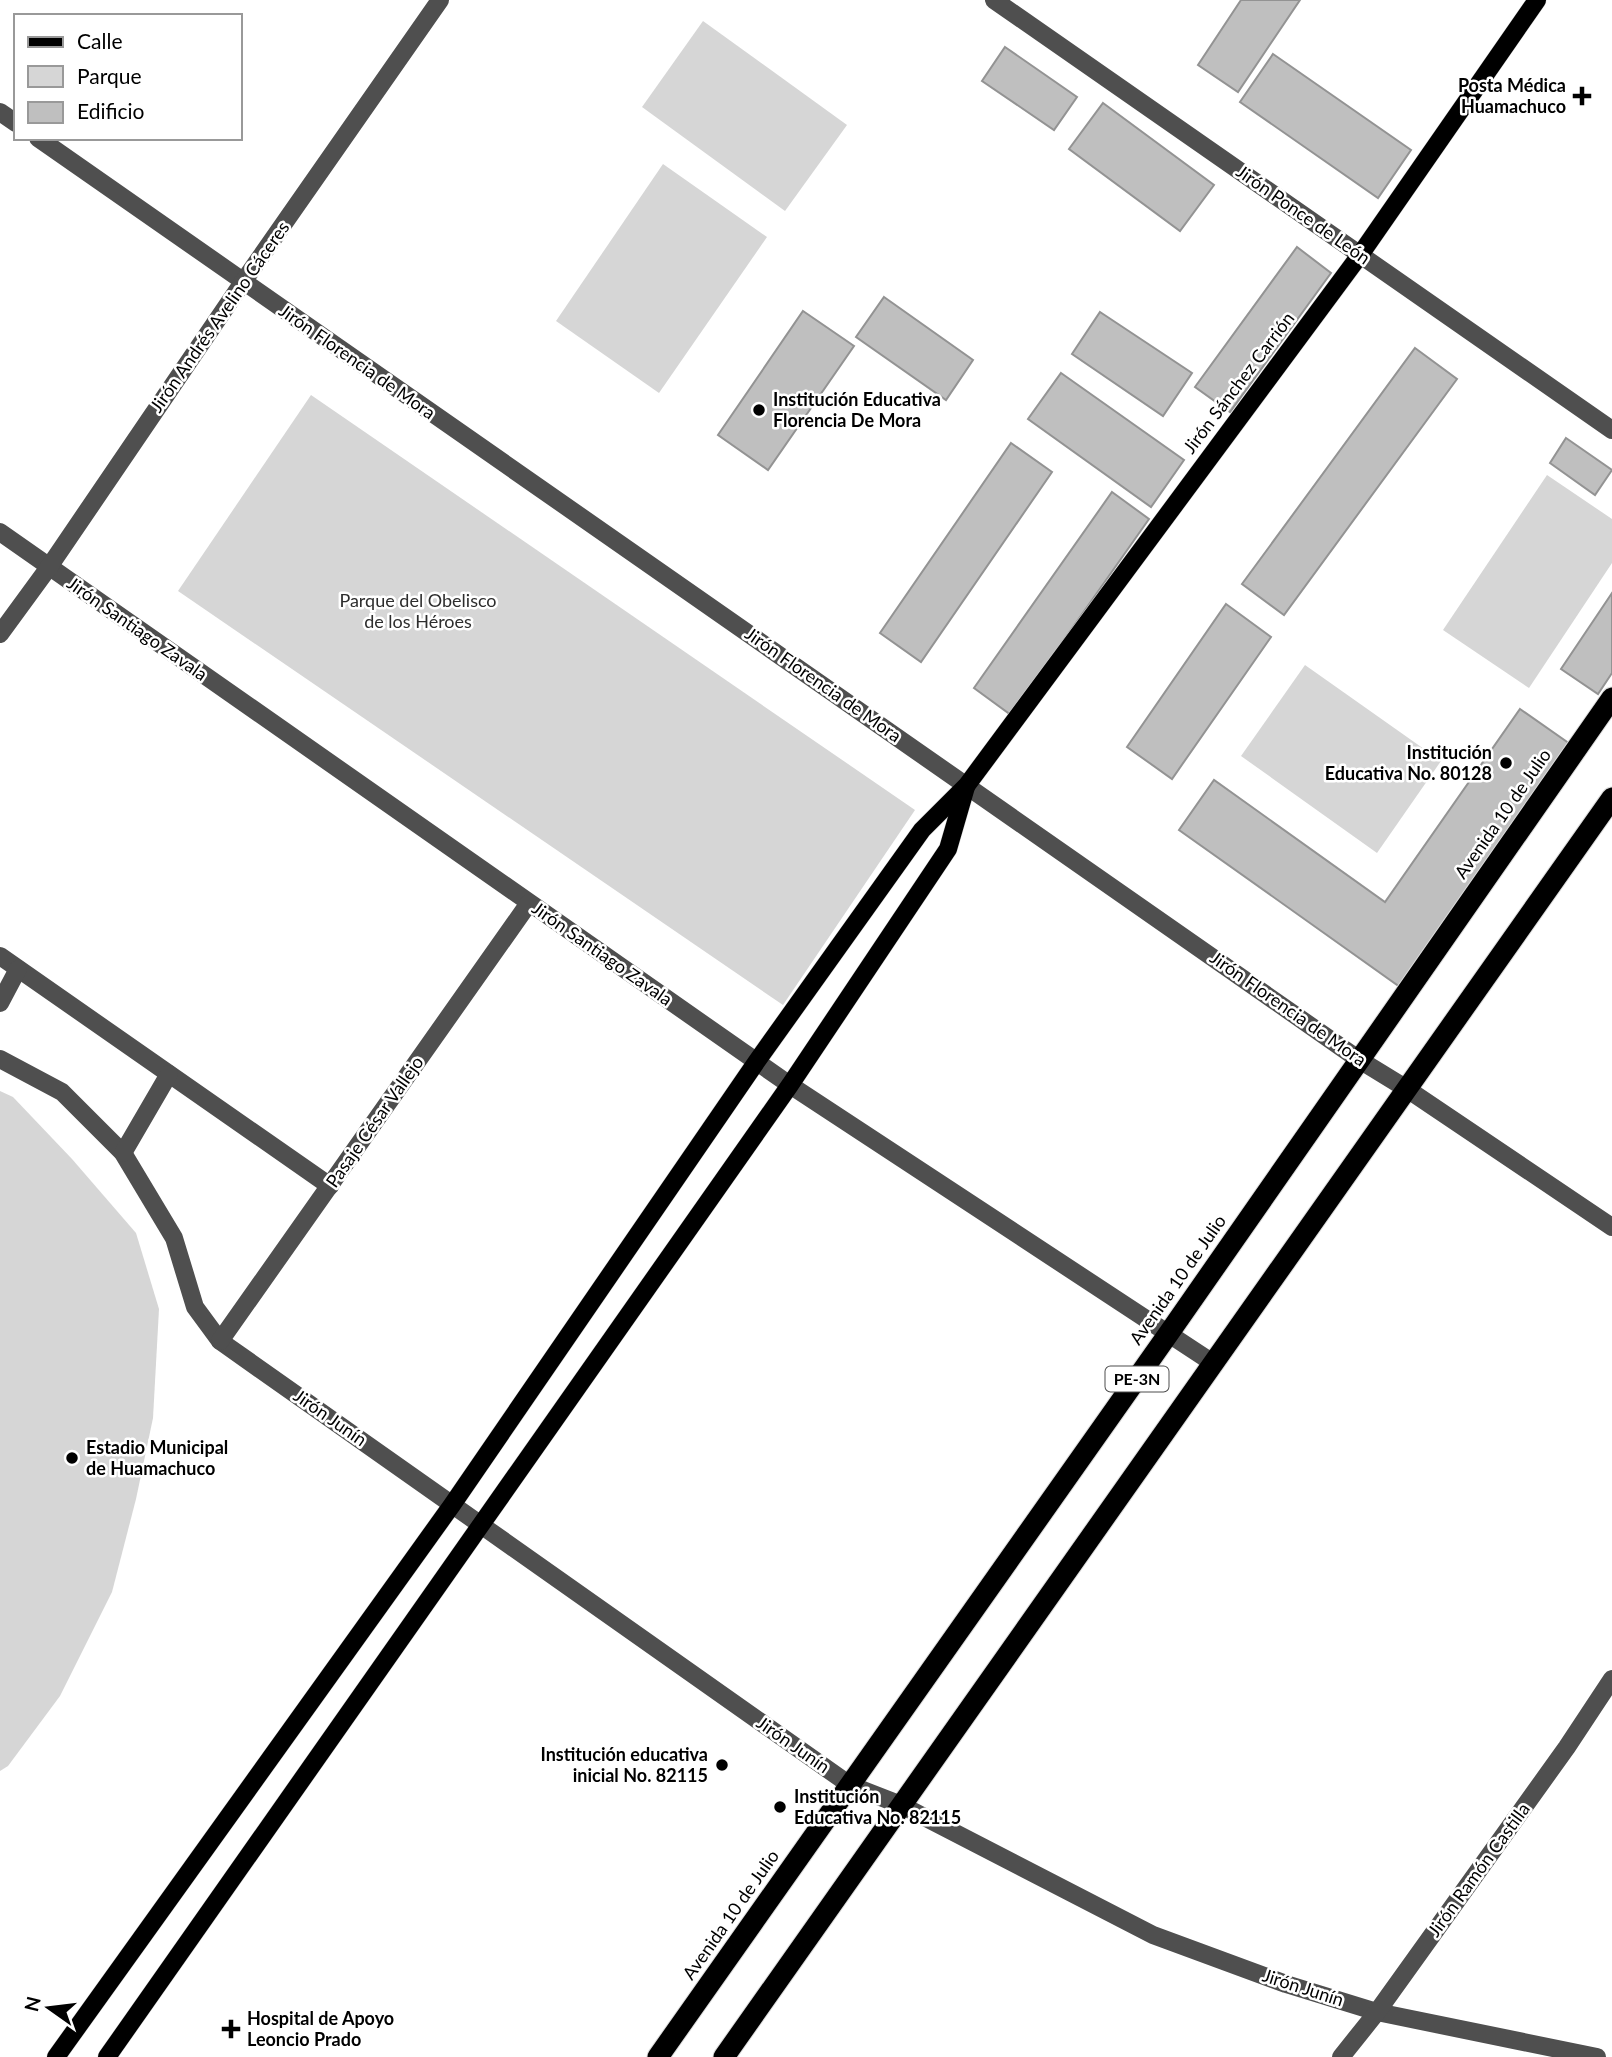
<svg xmlns="http://www.w3.org/2000/svg" width="1612" height="2057" font-family="Lato,sans-serif">
	<rect width="100%" height="100%" fill="#fff"/>
	<g fill="#d6d6d6">
		<polygon points="703,21 847,125 785,211 642,107"/>
		<polygon points="663,164 767,237 659,393 556,321"/>
		<polygon points="311,395 915,810 783,1005 178,591"/>
		<polygon points="1547,475 1612,519 1612,563 1529,688 1443,630"/>
		<polygon points="1305,665 1441,761 1377,853 1241,756"/>
		<polygon points="0,1091 13,1097 72,1159 136,1233 159,1309 153,1418 136,1499 112,1592 60,1696 8,1766 0,1771"/>
	</g>
	<g fill="#bfbfbf" stroke="#939393" stroke-width="2">
		<polygon points="1241,0 1300,0 1238,92 1198,65"/>
		<polygon points="1005,47 1077,97 1054,130 982,81"/>
		<polygon points="1273,54 1411,150 1378,198 1240,102"/>
		<polygon points="1103,103 1214,185 1180,231 1069,149"/>
		<polygon points="1297,247 1331,273 1230,412 1195,387"/>
		<polygon points="884,297 973,360 946,400 856,337"/>
		<polygon points="803,311 854,346 768,470 718,435"/>
		<polygon points="1100,312 1192,373 1163,416 1072,354"/>
		<polygon points="1415,348 1457,379 1284,615 1242,584"/>
		<polygon points="1061,373 1184,460 1151,507 1028,419"/>
		<polygon points="1566,438 1612,470 1595,495 1550,463"/>
		<polygon points="1011,443 1052,472 921,662 880,633"/>
		<polygon points="1112,492 1149,519 1011,715 974,688"/>
		<polygon points="1612,593 1612,673 1598,694 1561,669"/>
		<polygon points="1226,604 1271,637 1172,779 1127,747"/>
		<polygon points="1520,709 1570,744 1400,987 1179,830 1214,780 1385,902"/>
	</g>
	<g fill="none" stroke-linecap="round" stroke-linejoin="round">
		<defs>
			<g id="major">
				<polyline points="56,2057 452,1505 757,1061 922,830 967,785 1360,255 1537,0"/>
				<polyline points="107,2057 790,1085 948,849 966,787"/>
			</g>
			<g id="highway">
				<polyline points="658,2057 1169,1333 1612,698"/>
				<polyline points="724,2057 1612,798"/>
			</g>
		</defs>
		<use href="#major" stroke="#dbdbdb" stroke-width="19"/>
		<use href="#highway" stroke="#dbdbdb" stroke-width="23"/>
		<g stroke="#4f4f4f" stroke-width="18">
			<polyline points="994,0 1612,430"/>
			<polyline points="0,112 16,123"/>
			<polyline points="38,138 1358,1059 1407,1089 1612,1227"/>
			<polyline points="0,532 790,1085 1213,1363"/>
			<polyline points="0,634 49,567 243,282 440,0"/>
			<polyline points="0,956 330,1186"/>
			<polyline points="0,1003 18,969"/>
			<polyline points="0,1059 62,1092 123,1153 174,1238 195,1307 220,1341 850,1785 901,1805 1153,1935 1286,1984 1377,2012 1597,2057"/>
			<polyline points="123,1153 169,1074"/>
			<polyline points="220,1341 529,903"/>
			<polyline points="1341,2057 1377,2012 1567,1747 1612,1679"/>
		</g>
		<use href="#major" stroke="#000" stroke-width="18"/>
		<use href="#highway" stroke="#000" stroke-width="21"/>
	</g>
	<g fill="#000" stroke="#fff" stroke-width="2.5">
		<path d="M1578.5 85.5h7v7h7v7h-7v7h-7v-7h-7v-7h7z"/>
		<circle cx="759" cy="410" r="7"/>
		<circle cx="1506" cy="763" r="7"/>
		<circle cx="72" cy="1458" r="7"/>
		<circle cx="722" cy="1765" r="7"/>
		<circle cx="780" cy="1807" r="7"/>
		<path d="M227.5 2018.5h7v7h7v7h-7v7h-7v-7h-7v-7h7z"/>
	</g>
	<g text-anchor="middle" stroke-width="5" stroke-linejoin="round" paint-order="stroke">
		<rect fill="#fff" stroke="#4c4c4c" stroke-width="2" x="1105.5" y="1366.5" width="63" height="25" rx="5"/>
		<g font-size="16" font-weight="bold" fill="#000">
			<text x="1137" y="1385">PE-3N</text>
		</g>
		<g font-size="18" font-weight="bold" fill="#000" stroke="#fff" text-anchor="start">
			<text x="1566" y="92" text-anchor="end">Posta Médica<tspan x="1566" dy="21">Huamachuco</tspan></text>
			<text x="773" y="406">Institución Educativa<tspan x="773" dy="21">Florencia De Mora</tspan></text>
			<text x="1492" y="759" text-anchor="end">Institución<tspan x="1492" dy="21">Educativa No. 80128</tspan></text>
			<text x="86" y="1454">Estadio Municipal<tspan x="86" dy="21">de Huamachuco</tspan></text>
			<text x="708" y="1761" text-anchor="end">Institución educativa<tspan x="708" dy="21">inicial No. 82115</tspan></text>
			<text x="794" y="1803">Institución<tspan x="794" dy="21">Educativa No. 82115</tspan></text>
			<text x="247" y="2025">Hospital de Apoyo<tspan x="247" dy="21">Leoncio Prado</tspan></text>
		</g>
		<g font-size="18" fill="#000" stroke="#fff">
			<text transform="translate(1303 215) rotate(35)" y="6">Jirón Ponce de León</text>
			<text transform="translate(220 317) rotate(-55)" y="6">Jirón Andrés Avelino Cáceres</text>
			<text transform="translate(357 362) rotate(35)" y="6">Jirón Florencia de Mora</text>
			<text transform="translate(1239 383) rotate(-53)" y="6">Jirón Sánchez Carrión</text>
			<text transform="translate(137 629) rotate(35)" y="6">Jirón Santiago Zavala</text>
			<text transform="translate(823 685) rotate(35)" y="6">Jirón Florencia de Mora</text>
			<text transform="translate(1503 814) rotate(-55)" y="6">Avenida 10 de Julio</text>
			<text transform="translate(602 954) rotate(35)" y="6">Jirón Santiago Zavala</text>
			<text transform="translate(1288 1009) rotate(35)" y="6">Jirón Florencia de Mora</text>
			<text transform="translate(375 1122) rotate(-55)" y="6">Pasaje César Vallejo</text>
			<text transform="translate(1178 1280) rotate(-55)" y="6">Avenida 10 de Julio</text>
			<text transform="translate(330 1418) rotate(35)" y="6">Jirón Junín</text>
			<text transform="translate(793 1745) rotate(35)" y="6">Jirón Junín</text>
			<text transform="translate(1479 1870) rotate(-54)" y="6">Jirón Ramón Castilla</text>
			<text transform="translate(731 1915) rotate(-55)" y="6">Avenida 10 de Julio</text>
			<text transform="translate(1303 1988) rotate(18)" y="6">Jirón Junín</text>
		</g>
		<g font-size="18" fill="#2d2d2d" stroke="#fff">
			<text x="418" y="607">Parque del Obelisco<tspan x="418" dy="21">de los Héroes</tspan></text>
		</g>
	</g>
	<rect x="14" y="14" width="228" height="126" fill="#ffffff" stroke="#999999" stroke-width="2"/>
	<rect x="28" y="37" width="35" height="10" fill="#000000" stroke="#999999" stroke-width="2"/>
	<text x="77" y="49" font-size="21" fill="#000000">Calle</text>
	<rect x="28" y="66" width="35" height="21" fill="#d6d6d6" stroke="#999999" stroke-width="2"/>
	<text x="77" y="84" font-size="21" fill="#000000">Parque</text>
	<rect x="28" y="102" width="35" height="21" fill="#bfbfbf" stroke="#999999" stroke-width="2"/>
	<text x="77" y="119" font-size="21" fill="#000000">Edificio</text>
	<g transform="translate(49 2008) rotate(284)" stroke="#ffffff" stroke-width="5" paint-order="stroke">
	<path d="M0-5L12 26L0 18L-12 26Z" fill="#000000"/>
	<text y="-10" font-size="19" font-weight="bold" text-anchor="middle" fill="#000000">N</text>
	</g>
</svg>
